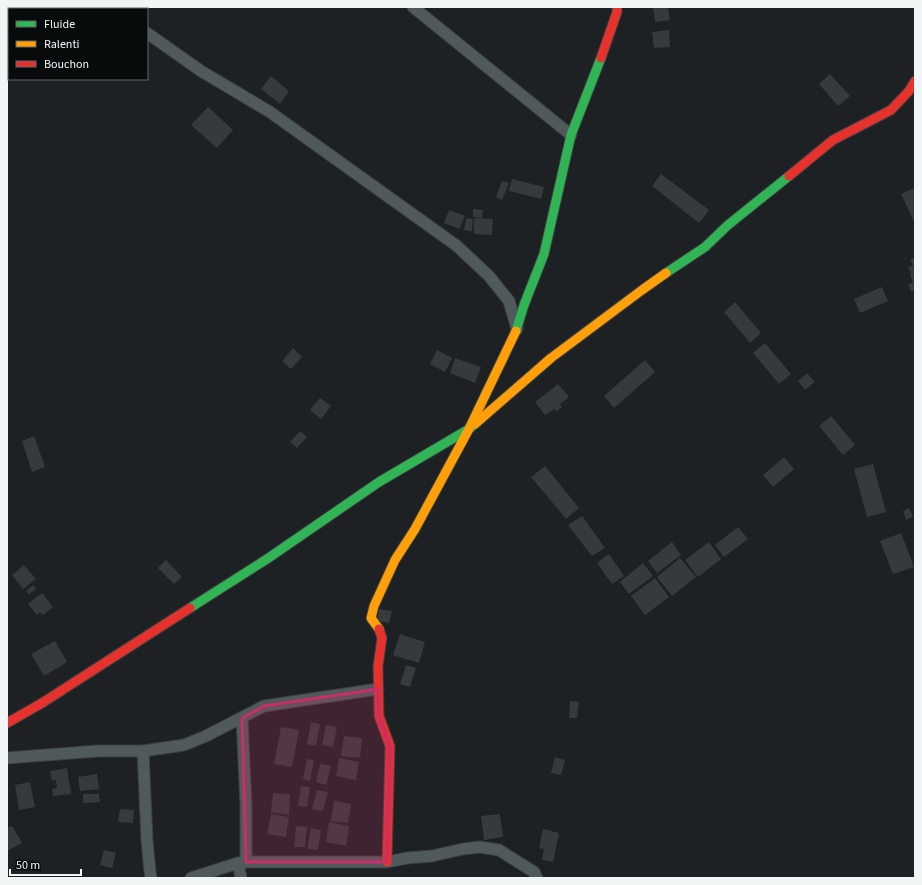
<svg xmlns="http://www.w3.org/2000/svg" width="922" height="885" font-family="'Source Sans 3',sans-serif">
	<rect width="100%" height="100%" fill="#1d2123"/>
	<g fill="#373a3c">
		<polygon points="653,7 668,7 670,20 655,22"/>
		<polygon points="669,30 670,47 654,48 652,32"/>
		<polygon points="830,74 850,96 838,106 819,84"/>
		<polygon points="271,76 289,91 280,104 261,89"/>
		<polygon points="208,107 233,130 217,148 191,125"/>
		<polygon points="661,174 709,210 699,223 652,186"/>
		<polygon points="512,179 544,187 541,199 509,191"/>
		<polygon points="502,181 509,183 502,200 496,197"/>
		<polygon points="914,188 915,190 915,224 901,194"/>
		<polygon points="473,209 483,210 482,218 473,217"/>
		<polygon points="449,210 465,216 459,229 444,223"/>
		<polygon points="466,218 473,219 472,231 464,230"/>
		<polygon points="474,218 493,219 492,235 474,234"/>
		<polygon points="914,258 915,290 911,292 908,285 913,282 910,275 911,274 908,267 913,265 910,260"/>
		<polygon points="882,287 888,301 860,313 854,299"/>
		<polygon points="735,302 761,333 750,343 724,312"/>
		<polygon points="765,343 791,374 779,384 753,353"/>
		<polygon points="293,348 302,357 291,369 282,361"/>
		<polygon points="437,350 452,358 445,372 430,364"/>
		<polygon points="455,358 481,367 475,383 450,373"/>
		<polygon points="645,360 655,372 614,408 604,396"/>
		<polygon points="807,373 815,382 805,390 798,381"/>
		<polygon points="558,384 569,397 560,404 562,407 556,411 554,409 545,415 535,402"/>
		<polygon points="320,398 331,406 321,419 310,410"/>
		<polygon points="831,416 855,445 843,455 819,426"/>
		<polygon points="300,431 307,437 297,448 290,442"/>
		<polygon points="34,436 45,467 32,472 22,441"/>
		<polygon points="784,457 794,469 773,487 763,475"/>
		<polygon points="873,464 886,512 867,517 854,469"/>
		<polygon points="545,466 579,508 566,519 531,477"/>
		<polygon points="909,508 913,517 906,520 903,511"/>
		<polygon points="582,516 605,548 592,556 568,525"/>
		<polygon points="738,527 748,539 724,557 715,545"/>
		<polygon points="901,533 914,567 893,574 880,541"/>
		<polygon points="672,542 681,555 657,573 648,561"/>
		<polygon points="709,542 721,559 698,577 685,560"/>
		<polygon points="609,554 624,576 612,584 597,563"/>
		<polygon points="680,558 696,577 672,596 657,577"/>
		<polygon points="166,560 182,577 174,584 158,568"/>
		<polygon points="643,563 653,576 629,594 620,582"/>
		<polygon points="24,565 36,579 23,589 12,575"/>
		<polygon points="655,578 669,597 645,615 631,596"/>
		<polygon points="33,585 36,589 29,594 26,591"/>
		<polygon points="42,593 53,607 43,615 40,612 37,615 28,604"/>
		<polygon points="379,609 392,611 389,623 377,621"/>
		<polygon points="400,634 425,642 419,663 393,655"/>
		<polygon points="55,641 67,662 44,676 31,654"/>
		<polygon points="406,665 416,668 410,687 400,684"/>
		<polygon points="570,701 579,702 577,718 569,718"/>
		<polygon points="311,722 320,724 316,746 307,744"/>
		<polygon points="326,725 337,727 333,747 322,745"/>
		<polygon points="281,727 299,730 292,767 274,764"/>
		<polygon points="344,736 362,738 360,758 341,756"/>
		<polygon points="555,757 565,760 561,775 551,773"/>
		<polygon points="339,758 359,762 356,780 336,776"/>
		<polygon points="307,759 314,760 310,781 303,779"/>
		<polygon points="320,764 331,766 326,785 316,782"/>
		<polygon points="67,768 71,794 53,796 52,789 57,788 56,780 52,781 50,771"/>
		<polygon points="97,774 99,789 80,791 78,777"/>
		<polygon points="30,782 35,807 19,810 15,785"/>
		<polygon points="301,786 310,787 307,807 298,806"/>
		<polygon points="317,790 328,792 323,811 312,809"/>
		<polygon points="273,793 290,794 289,815 271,812"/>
		<polygon points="83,794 99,794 100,802 83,803"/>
		<polygon points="334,801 351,804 348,823 331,821"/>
		<polygon points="120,809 134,810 133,823 118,822"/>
		<polygon points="271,814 289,817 286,837 267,834"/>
		<polygon points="500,814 503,837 484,840 481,816"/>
		<polygon points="329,822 349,826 346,846 326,842"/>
		<polygon points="12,826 22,843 7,851 7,828"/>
		<polygon points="296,826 307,827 305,847 294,847"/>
		<polygon points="311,828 321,830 318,850 307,849"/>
		<polygon points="543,829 559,833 553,862 542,860 544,849 539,848"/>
		<polygon points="104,850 116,853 112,868 100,865"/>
	</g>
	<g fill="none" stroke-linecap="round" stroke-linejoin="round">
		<defs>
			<g id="street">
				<polyline points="108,7 111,9"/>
				<polyline points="413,7 571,135"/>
				<polyline points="147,33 201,71 270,112 457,246 489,276 509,301 517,329"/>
				<polyline points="242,718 246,806 246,862"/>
				<polyline points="143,751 147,840 150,872 151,878"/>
				<polyline points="7,758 98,751 143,751 184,745 206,736 264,706 378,689"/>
				<polyline points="238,863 241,878"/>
				<polyline points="191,878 238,863 246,862 387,862 407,858 432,856 463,849 480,847 499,850 534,872 537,878"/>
			</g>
			<g id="fast">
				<polyline points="666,273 705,247 728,225 789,176"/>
				<polyline points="516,331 524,305 544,254 571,135 601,58"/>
				<polyline points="190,608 267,559 379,482 469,429 475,424"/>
			</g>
			<g id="slow">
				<polyline points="475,424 551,358 642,290 666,273"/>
				<polyline points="379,629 371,618 374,606 395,560 415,529 469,429 516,331"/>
			</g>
			<g id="jam">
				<polyline points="601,58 617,12 617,7"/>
				<polyline points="789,176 833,140 891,110 909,91 915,81"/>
				<polyline points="379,629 382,638 378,666 379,716 390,746 387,862"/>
				<polyline points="7,723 42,703 190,608"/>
			</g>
		</defs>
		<use href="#street" stroke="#3b3f40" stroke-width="13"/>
		<use href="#fast" stroke="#3b3f40" stroke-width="11"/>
		<use href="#slow" stroke="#3b3f40" stroke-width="11"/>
		<use href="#jam" stroke="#3b3f40" stroke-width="11"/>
		<use href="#street" stroke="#50595b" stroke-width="11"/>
		<use href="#fast" stroke="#30b455" stroke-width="9"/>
		<use href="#slow" stroke="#ff9f0a" stroke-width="9"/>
		<use href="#jam" stroke="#e5322d" stroke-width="9"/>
	</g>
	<path fill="#c72e6a" fill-opacity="0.2" stroke="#c72e6a" stroke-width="3" stroke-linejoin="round" d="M378,689l1,27 11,30 -3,116h-141l-4,-144 22,-12z"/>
	<rect width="922" height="885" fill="none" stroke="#f0f5f6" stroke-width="16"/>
	<rect x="8" y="8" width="140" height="72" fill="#080b0c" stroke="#65696a"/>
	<rect x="16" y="21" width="20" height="6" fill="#30b455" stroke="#65696a"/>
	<text x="44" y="28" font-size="12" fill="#f0f5f6">Fluide</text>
	<rect x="16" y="41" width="20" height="6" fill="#ff9f0a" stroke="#65696a"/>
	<text x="44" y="48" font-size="12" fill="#f0f5f6">Ralenti</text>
	<rect x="16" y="61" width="20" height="6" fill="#e5322d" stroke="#65696a"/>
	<text x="44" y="68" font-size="12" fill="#f0f5f6">Bouchon</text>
	<path d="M10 869v6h71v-6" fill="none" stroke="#f0f5f6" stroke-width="2"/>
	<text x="16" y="869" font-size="12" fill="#f0f5f6" stroke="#080b0c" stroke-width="3" paint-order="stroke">50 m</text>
</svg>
